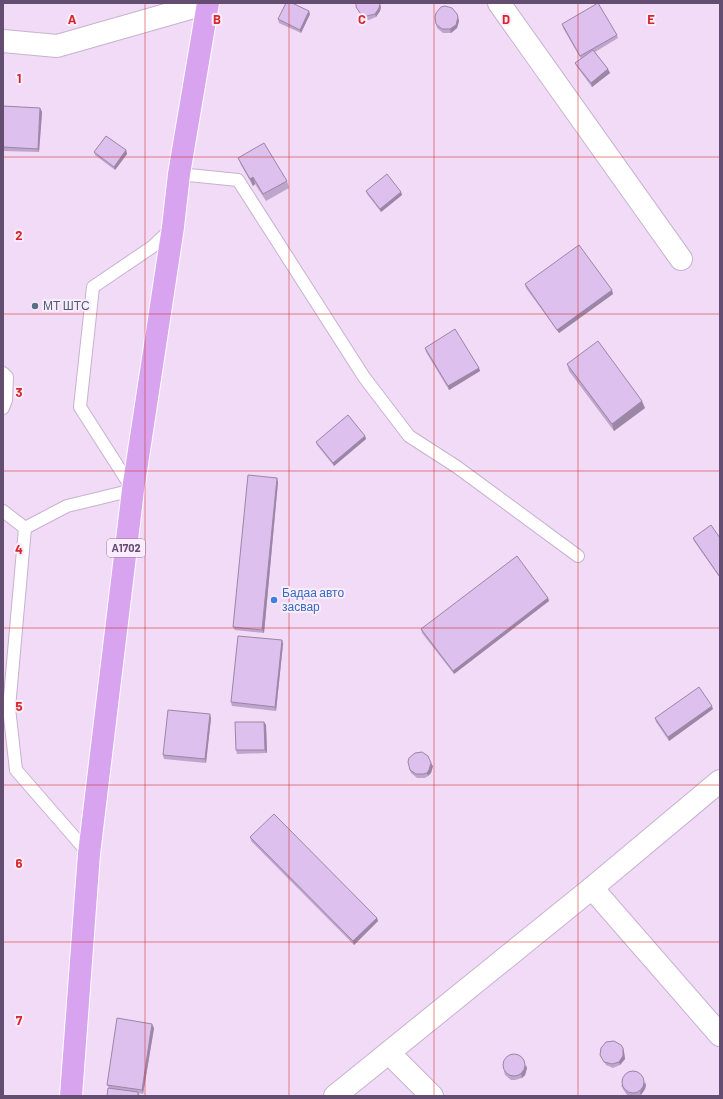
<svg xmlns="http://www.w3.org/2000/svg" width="723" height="1099" font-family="Barlow,sans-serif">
	<rect width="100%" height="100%" fill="#f7e6fa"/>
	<rect fill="#f1dbf6" x="3" y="3" width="717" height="1093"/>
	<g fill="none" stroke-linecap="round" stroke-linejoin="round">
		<defs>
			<g id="service">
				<polyline points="179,174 238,180 364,377 409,436 457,467 578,556"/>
				<polyline points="3,373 7,377 6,400 3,408"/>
				<polyline points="3,511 25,528"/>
				<polyline points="89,854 16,770 9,708 25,528 67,506 133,490 80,407 93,287 152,247 171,229"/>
			</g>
			<g id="minor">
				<polyline points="499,3 681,259"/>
				<polyline points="3,41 57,46 208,3"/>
				<polyline points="592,888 720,1035"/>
				<polyline points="389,1053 432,1096"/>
			</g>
			<polyline id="tertiary" points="335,1096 592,888 720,781"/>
			<polyline id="trunk" points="71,1096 89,854 133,490 173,227 179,174 208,3"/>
		</defs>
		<use href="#service" stroke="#c7b2cf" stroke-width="14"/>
		<use href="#minor" stroke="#c7b2cf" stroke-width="24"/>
		<use href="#tertiary" stroke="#c7b2cf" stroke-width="24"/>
		<use href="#trunk" stroke="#fff" stroke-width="24"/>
		<use href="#service" stroke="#fff" stroke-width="12"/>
		<use href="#minor" stroke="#fff" stroke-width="22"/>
		<use href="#tertiary" stroke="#fff" stroke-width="22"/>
		<use href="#trunk" stroke="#d8a4f0" stroke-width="22"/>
	</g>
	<g fill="#bea5cc">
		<polygon points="356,7 381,7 380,11 376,17 369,20 362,17 358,10"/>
		<polygon points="310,14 301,33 279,23 278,19"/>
		<polygon points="457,14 459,21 457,28 451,33 443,33 437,28 436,24"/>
		<polygon points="562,24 617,35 618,38 595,52 610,73 592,87 577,67 575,63 581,59 563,28"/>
		<polygon points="3,106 40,108 42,112 39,152 3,151"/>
		<polygon points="126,150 127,154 115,170 95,155 94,152"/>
		<polygon points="238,158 287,181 289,188 266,201 255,184 253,186 241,165"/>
		<polygon points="366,191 401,192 402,195 381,212 367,194"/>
		<polygon points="525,284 613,294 559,333 526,288"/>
		<polygon points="425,348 479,368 480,371 449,390 426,352"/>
		<polygon points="567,364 645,408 614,431 569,371"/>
		<polygon points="365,436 366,439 334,466 317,445 316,442"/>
		<polygon points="278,482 264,633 235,630 233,627"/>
		<polygon points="693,538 720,538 720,578 694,541"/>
		<polygon points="548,598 549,601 454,674 422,633 421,629"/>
		<polygon points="282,640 283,644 276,711 232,706 231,702"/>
		<polygon points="713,709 669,741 656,722 655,718"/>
		<polygon points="211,718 206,763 164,759 163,755"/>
		<polygon points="264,722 266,725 267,753 237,754 236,750"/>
		<polygon points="433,766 431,773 428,776 425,778 417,778 411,773 410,770"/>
		<polygon points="250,837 377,918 378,921 354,945 251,841"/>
		<polygon points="154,1028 143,1094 139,1093 140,1096 109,1088 107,1085"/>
		<polygon points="623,1048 624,1052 625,1059 620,1065 613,1068 606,1065 600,1055"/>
		<polygon points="527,1068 525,1075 522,1078 515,1080 511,1080 505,1075 504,1071"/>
		<polygon points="621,1085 646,1085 645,1089 641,1095 639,1096 629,1096 627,1095 623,1089"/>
	</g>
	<g fill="#9b86a6">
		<polygon points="380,4 381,7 380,11 376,17 375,14"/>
		<polygon points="309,11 310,14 301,33 300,30"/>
		<polygon points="457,14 459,21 457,28 451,33 450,29"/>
		<polygon points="608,69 610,73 592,87 591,83"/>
		<polygon points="40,108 42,112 39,152 38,149"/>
		<polygon points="126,150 127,154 115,170 114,167"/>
		<polygon points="253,177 255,184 253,186 250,179"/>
		<polygon points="401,192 402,195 381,212 380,209"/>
		<polygon points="612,290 613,294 559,333 557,330"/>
		<polygon points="479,368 480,371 449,390 448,386"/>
		<polygon points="642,401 645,408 614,431 612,424"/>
		<polygon points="365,436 366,439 334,466 333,463"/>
		<polygon points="277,478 278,482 264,633 262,630"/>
		<polygon points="548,598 549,601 454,674 453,671"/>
		<polygon points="282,640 283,644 276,711 275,707"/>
		<polygon points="712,706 713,709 669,741 668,737"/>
		<polygon points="210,714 211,718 206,763 205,759"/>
		<polygon points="264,722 266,725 267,753 265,750"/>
		<polygon points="431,763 433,766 431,773 428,776 427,773"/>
		<polygon points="377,918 378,921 354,945 353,941"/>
		<polygon points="152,1024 154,1028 143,1094 142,1090"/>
		<polygon points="623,1048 624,1052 625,1059 620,1065 619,1062"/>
		<polygon points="526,1065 527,1068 525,1075 522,1078 521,1074"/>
		<polygon points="645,1082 646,1085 645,1089 641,1095 640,1092"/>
	</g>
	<g fill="#ddc0ed" stroke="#9b86a6">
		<polygon points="286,3 292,3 309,11 300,30 278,19"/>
		<polygon points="356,3 379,3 380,4 379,8 375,14 367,16 360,13 356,7"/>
		<polygon points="598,3 617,35 580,56 562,24"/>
		<polygon points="445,6 452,8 457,14 458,17 456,25 450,29 442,29 436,24 435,17 436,13 441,7"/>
		<polygon points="593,50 608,69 591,83 575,63"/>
		<polygon points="3,106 40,108 38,149 3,147"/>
		<polygon points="106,136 126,150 114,167 94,152"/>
		<polygon points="264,143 287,181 263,194 253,177 250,179 238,158"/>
		<polygon points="387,174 401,192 380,209 366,191"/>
		<polygon points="579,245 612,290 557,330 525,284"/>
		<polygon points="455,329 479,368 448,386 425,348"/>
		<polygon points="598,341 642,401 612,424 567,364"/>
		<polygon points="348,415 365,436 333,463 316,442"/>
		<polygon points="248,475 277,478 262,630 233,627"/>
		<polygon points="711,525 720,538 720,577 693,538"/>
		<polygon points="517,556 548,598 453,671 421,629"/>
		<polygon points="238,636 282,640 275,707 231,702"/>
		<polygon points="699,687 712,706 668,737 655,718"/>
		<polygon points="168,710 210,714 205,759 163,755"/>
		<polygon points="235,722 264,722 265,750 236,750"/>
		<polygon points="422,752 428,756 431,763 429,770 427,773 423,774 416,774 410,770 408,762 409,758 415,753"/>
		<polygon points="274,814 377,918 353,941 250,837"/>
		<polygon points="117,1018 152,1024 142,1090 107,1085"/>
		<polygon points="614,1041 621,1045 623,1048 623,1056 619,1062 612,1064 604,1062 600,1055 601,1048 606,1042"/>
		<circle cx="514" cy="1065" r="11"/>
		<circle cx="633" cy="1082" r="11"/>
		<polygon points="108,1088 138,1092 138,1096 107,1096"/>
	</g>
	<path fill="none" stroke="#d62828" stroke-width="1" stroke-opacity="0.55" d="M145,3v1093M289,3v1093M434,3v1093M578,3v1093M3,157h717M3,314h717M3,471h717M3,628h717M3,785h717M3,942h717"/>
	<circle fill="#5c6f8a" stroke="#fbecfd" stroke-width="1.5" cx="35" cy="306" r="4"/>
	<circle fill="#3f7fe0" stroke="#fbecfd" stroke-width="1.5" cx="274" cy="600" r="4"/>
	<g text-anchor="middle" stroke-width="4" stroke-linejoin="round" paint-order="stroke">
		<rect fill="#fbecfd" stroke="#917d9b" stroke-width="1" x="107" y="539" width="38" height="18" rx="3"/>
		<g font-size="11" font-weight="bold" fill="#634d71">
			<text x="126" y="552">A1702</text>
		</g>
		<g font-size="12" fill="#4e5e75" stroke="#fbecfd" text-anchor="start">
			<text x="43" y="310">МТ ШТС</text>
		</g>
		<g font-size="12" fill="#366cbe" stroke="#fbecfd" text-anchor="start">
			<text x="282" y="597">Бадаа авто<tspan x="282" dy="14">засвар</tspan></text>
		</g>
	</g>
	<g font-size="13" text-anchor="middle" font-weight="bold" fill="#d62828" stroke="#fbecfd" stroke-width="4" stroke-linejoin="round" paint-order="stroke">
		<text x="72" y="24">A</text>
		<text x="217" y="24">B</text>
		<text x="362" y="24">C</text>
		<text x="506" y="24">D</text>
		<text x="651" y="24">E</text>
		<text x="19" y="83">1</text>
		<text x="19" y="240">2</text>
		<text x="19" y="397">3</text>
		<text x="19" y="554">4</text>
		<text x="19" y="711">5</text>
		<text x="19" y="868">6</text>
		<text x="19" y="1025">7</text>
	</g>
	<rect width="723" height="1099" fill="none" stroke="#634d71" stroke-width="8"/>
</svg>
